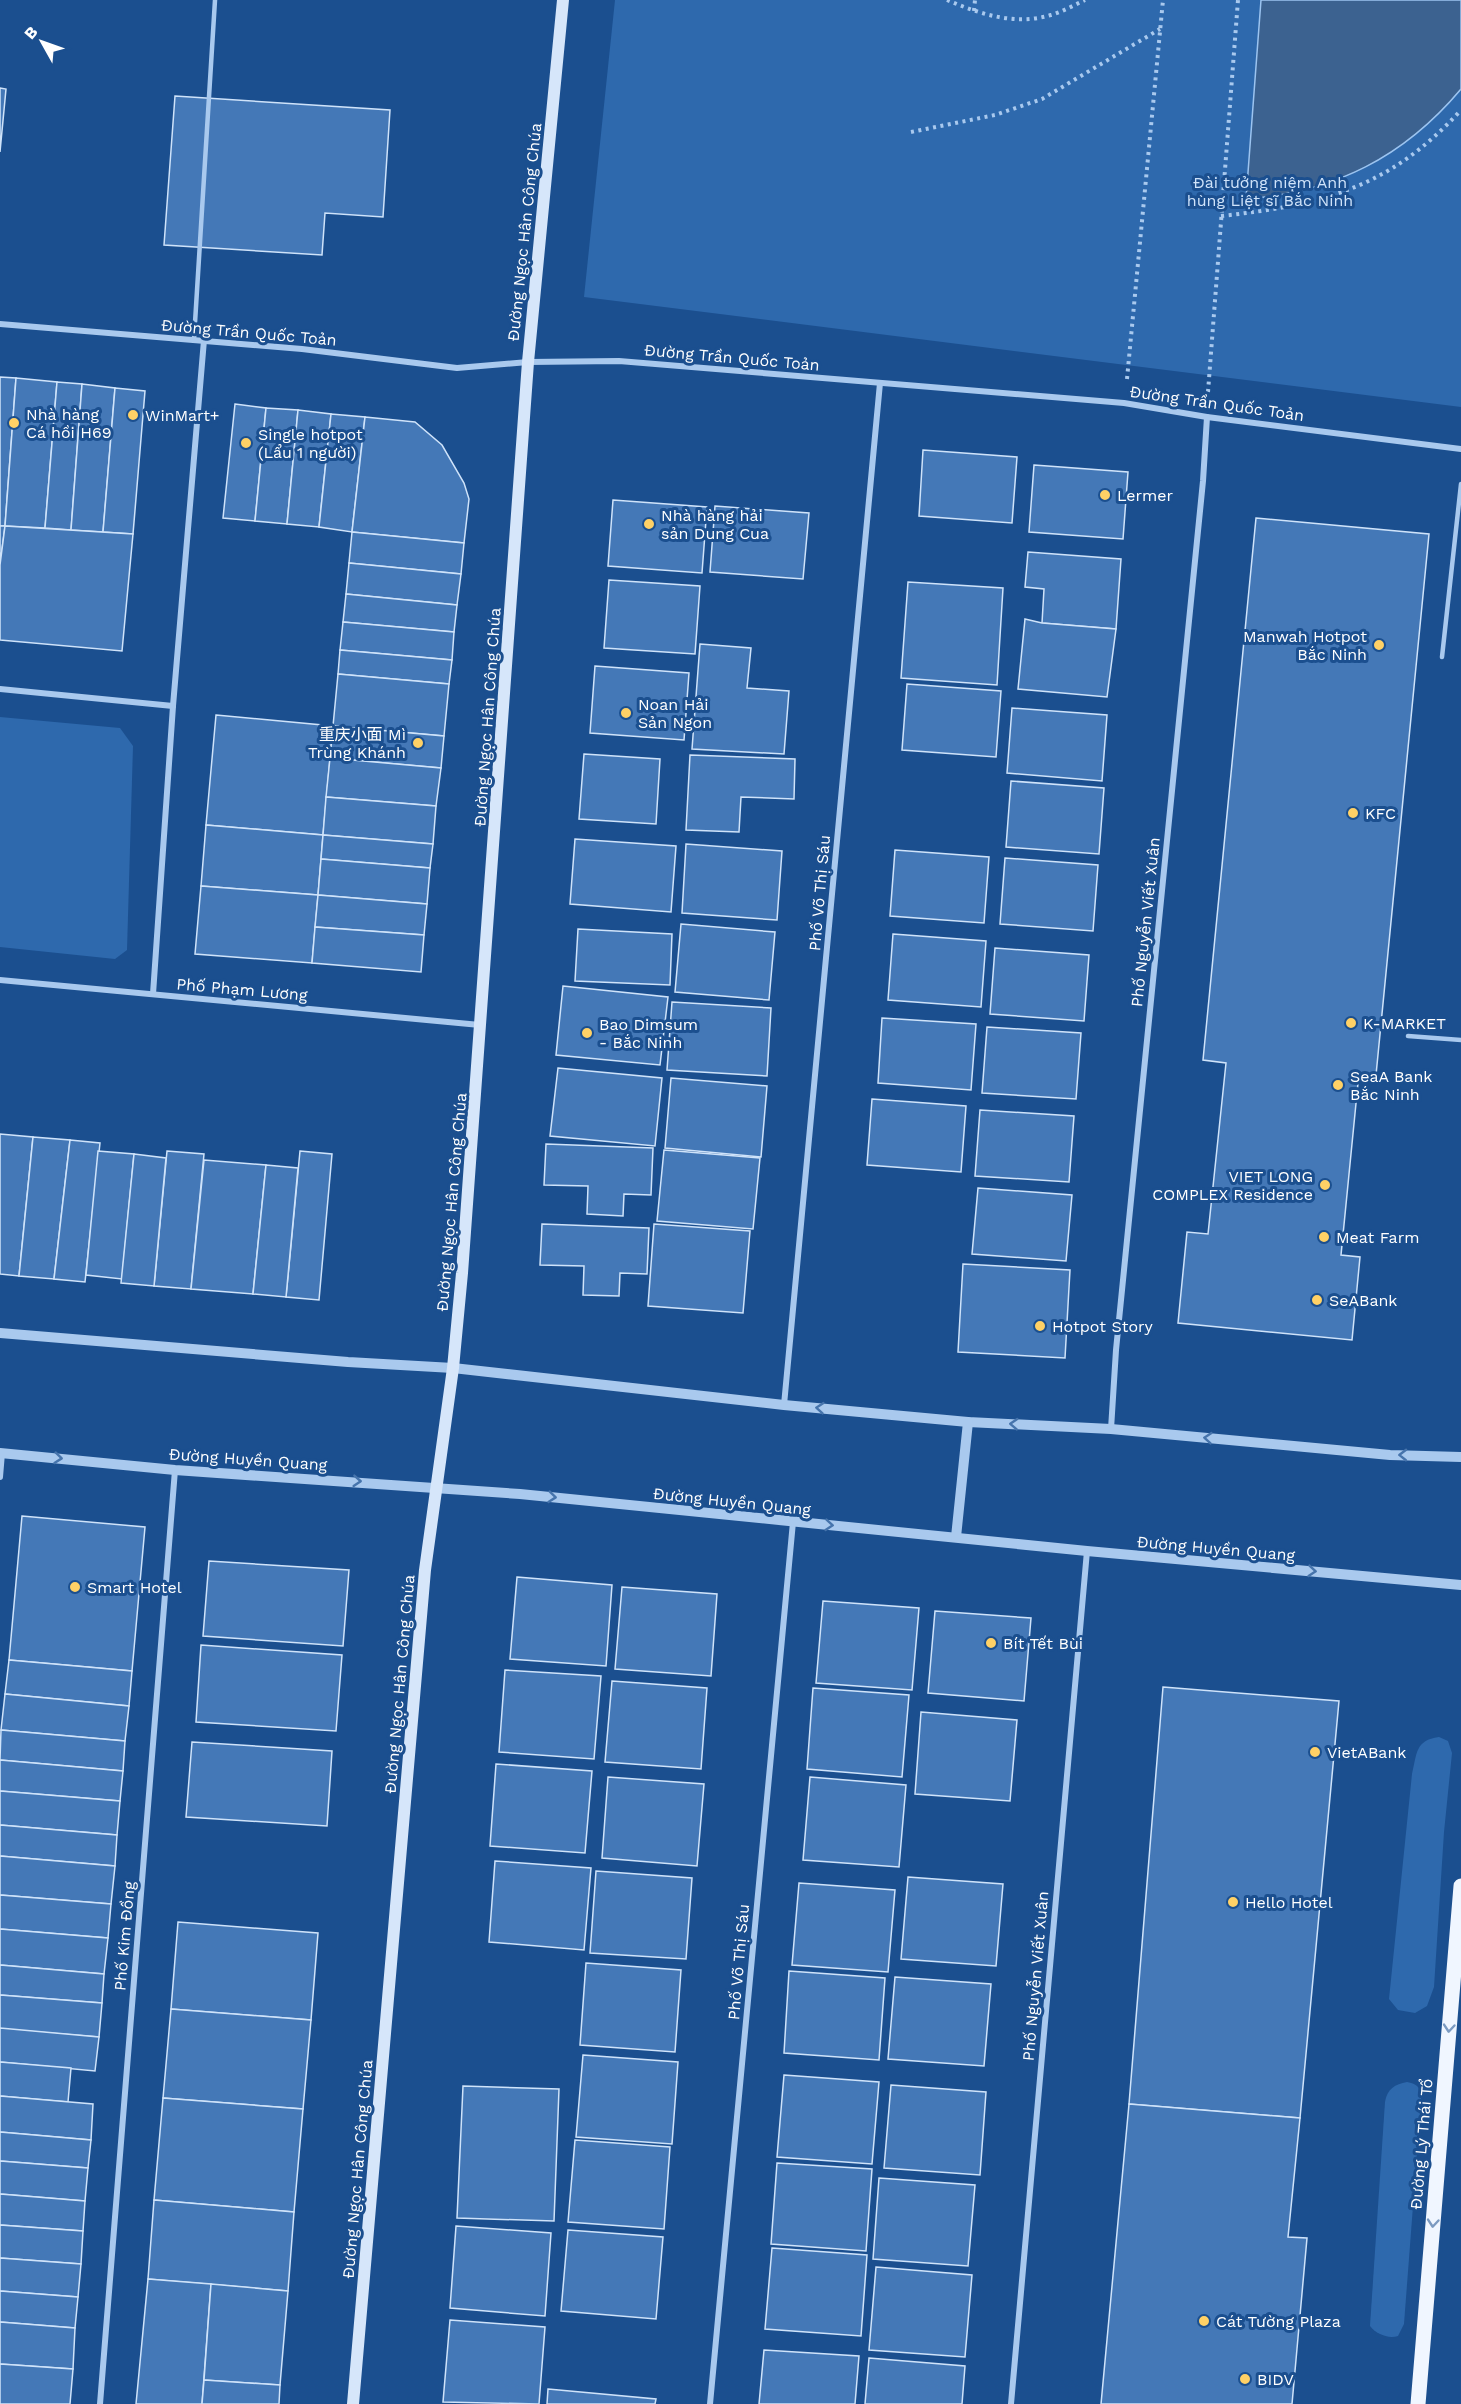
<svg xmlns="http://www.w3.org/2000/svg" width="1461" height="2404" font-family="'Work Sans','Noto Sans SC',sans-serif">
	<rect width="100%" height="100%" fill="#1b4f8f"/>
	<g fill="#2e69ad">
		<polygon points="615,0 1461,0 1461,407 584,297"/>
		<polygon points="0,717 120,728 133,746 127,950 115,959 0,947"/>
		<path d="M1439,1737l9,4 4,12 -8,79 -10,155 -7,19 -12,7 -17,-3 -9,-11 23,-225c5,-20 3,-34 27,-37z"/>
		<path d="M1407,2082c12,2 14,7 14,19l-17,223 -6,12c-10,3 -22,-2 -28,-10l15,-224c2,-13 10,-18 22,-20z"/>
	</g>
	<path fill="#3c6290" stroke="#9cc4f0" stroke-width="1.5" d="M1261,0h200v89c-57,68 -126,103 -215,110z"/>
	<g fill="#4478b7" stroke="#cfe3fa" stroke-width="1.5">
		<polygon points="0,88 6,89 0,152"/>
		<polygon points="175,96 390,110 383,217 325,213 322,255 164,245"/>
		<polygon points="0,377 16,378 5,526 0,526"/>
		<polygon points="16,378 57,382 45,528 5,526"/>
		<polygon points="57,382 82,384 71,530 45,528"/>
		<polygon points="82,384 115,388 103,532 71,530"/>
		<polygon points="115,388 145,391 133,534 103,532"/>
		<polygon points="235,404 266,408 255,521 223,518"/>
		<polygon points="266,408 298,410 287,524 255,521"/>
		<polygon points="298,410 331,414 319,527 287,524"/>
		<polygon points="331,414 365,417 352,532 319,527"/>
		<polygon points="365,417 415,422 442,445 464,483 469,499 464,543 352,532"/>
		<polygon points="923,450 1017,457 1012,523 919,516"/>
		<polygon points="1034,465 1128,472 1123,539 1029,532"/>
		<polygon points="613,500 707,507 702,573 608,566"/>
		<polygon points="715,506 809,513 803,579 710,572"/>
		<polygon points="1256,518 1429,534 1376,1075 1359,1073 1341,1255 1360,1257 1352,1340 1178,1323 1187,1232 1208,1234 1226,1063 1203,1060"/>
		<polygon points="0,526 5,526 0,565"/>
		<polygon points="5,526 133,534 122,651 0,640 0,565"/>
		<polygon points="352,532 464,543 461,574 349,563"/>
		<polygon points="1028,552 1121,559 1116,629 1042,623 1044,589 1025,587"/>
		<polygon points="349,563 461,574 457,605 346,594"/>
		<polygon points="609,580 700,586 695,654 604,648"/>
		<polygon points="908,582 1003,588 997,685 901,678"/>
		<polygon points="346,594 457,605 454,632 343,622"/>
		<polygon points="1025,619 1042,623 1116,629 1107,697 1018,689"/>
		<polygon points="343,622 454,632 452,660 340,650"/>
		<polygon points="700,644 751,648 747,688 789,691 784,754 692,749"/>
		<polygon points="340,650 452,660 449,684 338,674"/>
		<polygon points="595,666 689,673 684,740 590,733"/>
		<polygon points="338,674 449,684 444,736 333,726"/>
		<polygon points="907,684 1001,691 996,757 902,750"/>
		<polygon points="1012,708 1107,715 1102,781 1007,773"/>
		<polygon points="216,715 333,726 323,835 206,825"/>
		<polygon points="333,726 444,736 441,768 330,758"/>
		<polygon points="584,754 660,759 656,824 579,819"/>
		<polygon points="690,755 795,759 794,799 741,797 739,832 686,830"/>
		<polygon points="330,758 441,768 436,806 326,797"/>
		<polygon points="1011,781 1104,788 1099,854 1006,847"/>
		<polygon points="326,797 436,806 433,844 323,835"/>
		<polygon points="206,825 323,835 318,895 201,886"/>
		<polygon points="323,835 433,844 430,868 321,859"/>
		<polygon points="575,839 676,846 671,912 570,904"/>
		<polygon points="686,844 782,851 777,920 682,913"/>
		<polygon points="895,850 989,857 984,923 890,916"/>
		<polygon points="1005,858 1098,865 1093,931 1000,924"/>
		<polygon points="321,859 430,868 427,904 318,895"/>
		<polygon points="201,886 318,895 312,963 195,954"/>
		<polygon points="318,895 427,904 424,935 315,927"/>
		<polygon points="681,924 775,932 769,1000 675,992"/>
		<polygon points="315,927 424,935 421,972 312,963"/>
		<polygon points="578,929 672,934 670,985 575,981"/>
		<polygon points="893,934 986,941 981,1007 888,1000"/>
		<polygon points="995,948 1089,955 1084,1021 990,1014"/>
		<polygon points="563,986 668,997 660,1065 556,1055"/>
		<polygon points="672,1002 771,1008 767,1076 667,1070"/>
		<polygon points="882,1018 976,1024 971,1090 878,1083"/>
		<polygon points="987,1027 1081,1033 1076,1099 982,1093"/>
		<polygon points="558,1068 662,1078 655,1146 550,1136"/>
		<polygon points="671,1078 767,1086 761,1157 665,1148"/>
		<polygon points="872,1099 966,1106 961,1172 867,1165"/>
		<polygon points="980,1110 1074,1116 1069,1182 975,1176"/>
		<polygon points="0,1134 33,1137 19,1276 0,1274"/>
		<polygon points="33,1137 70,1140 54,1279 19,1276"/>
		<polygon points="70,1140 100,1143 85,1282 54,1279"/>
		<polygon points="546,1144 653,1148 651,1195 624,1194 623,1216 587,1214 588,1186 544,1185"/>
		<polygon points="664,1150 760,1158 753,1229 657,1221"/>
		<polygon points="98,1151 134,1154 122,1279 86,1275"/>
		<polygon points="167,1151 204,1154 191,1289 154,1286"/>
		<polygon points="300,1151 332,1154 319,1300 286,1297"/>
		<polygon points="134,1154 166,1158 154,1286 121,1283"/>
		<polygon points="204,1160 266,1165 253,1294 191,1289"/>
		<polygon points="266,1165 298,1168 286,1297 253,1294"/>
		<polygon points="978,1188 1072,1195 1066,1261 972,1254"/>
		<polygon points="542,1224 649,1228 647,1274 620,1273 619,1296 583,1295 584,1266 540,1265"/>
		<polygon points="654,1224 750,1231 743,1313 648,1306"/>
		<polygon points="963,1264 1070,1270 1065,1358 958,1352"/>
		<polygon points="22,1516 145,1527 132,1671 9,1660"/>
		<polygon points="209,1561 349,1570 343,1646 203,1636"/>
		<polygon points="517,1577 612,1585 606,1666 510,1659"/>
		<polygon points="622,1587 717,1594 711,1676 615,1669"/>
		<polygon points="823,1601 919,1608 912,1690 816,1683"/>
		<polygon points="935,1611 1031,1618 1024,1701 928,1693"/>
		<polygon points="201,1645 342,1655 336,1731 196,1722"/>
		<polygon points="9,1660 132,1671 129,1706 5,1694"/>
		<polygon points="505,1670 601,1676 594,1759 499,1752"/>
		<polygon points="612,1681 707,1688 701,1769 605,1762"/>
		<polygon points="1163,1687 1339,1701 1300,2118 1129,2104"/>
		<polygon points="813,1688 909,1695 902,1777 807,1769"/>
		<polygon points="5,1694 129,1706 125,1741 1,1730"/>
		<polygon points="921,1712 1017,1720 1010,1801 915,1794"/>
		<polygon points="1,1730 125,1741 123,1771 0,1760"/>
		<polygon points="192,1742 332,1751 327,1826 186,1817"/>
		<polygon points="0,1760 123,1771 120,1801 0,1791"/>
		<polygon points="496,1764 592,1771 585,1853 490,1846"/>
		<polygon points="608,1777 704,1784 697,1866 602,1858"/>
		<polygon points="810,1777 906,1785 899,1867 803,1860"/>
		<polygon points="0,1791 120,1801 117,1835 0,1825"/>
		<polygon points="0,1825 117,1835 115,1866 0,1856"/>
		<polygon points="0,1856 115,1866 111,1904 0,1895"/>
		<polygon points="495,1861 591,1868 584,1950 489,1942"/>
		<polygon points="596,1871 692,1878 686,1959 590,1953"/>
		<polygon points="908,1877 1003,1884 996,1966 901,1959"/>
		<polygon points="799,1883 895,1890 888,1972 792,1965"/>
		<polygon points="0,1895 111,1904 108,1938 0,1929"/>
		<polygon points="178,1922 318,1933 311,2020 171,2009"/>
		<polygon points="0,1929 108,1938 104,1974 0,1965"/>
		<polygon points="586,1963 681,1970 675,2052 580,2045"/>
		<polygon points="0,1965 104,1974 102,2003 0,1995"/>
		<polygon points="789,1971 885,1978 879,2060 784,2053"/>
		<polygon points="895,1977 991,1984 984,2066 888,2059"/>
		<polygon points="0,1995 102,2003 99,2037 0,2029"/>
		<polygon points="171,2009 311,2020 303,2109 163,2098"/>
		<polygon points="0,2028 99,2037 95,2071 0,2062"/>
		<polygon points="583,2055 678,2062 672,2144 576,2137"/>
		<polygon points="0,2062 71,2068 68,2102 0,2096"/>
		<polygon points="784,2075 879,2082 872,2164 777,2157"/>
		<polygon points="891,2085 986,2092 980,2175 884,2168"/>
		<polygon points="463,2086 559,2089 554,2221 457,2218"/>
		<polygon points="0,2096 93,2104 91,2140 0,2132"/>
		<polygon points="163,2098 303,2109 294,2212 154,2200"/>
		<polygon points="1129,2104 1300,2118 1288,2237 1307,2238 1292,2404 1101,2404"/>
		<polygon points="0,2132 91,2140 88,2168 0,2161"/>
		<polygon points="575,2140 670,2147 664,2229 568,2222"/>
		<polygon points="0,2161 88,2168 85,2201 0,2194"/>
		<polygon points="777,2163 872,2169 866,2251 771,2244"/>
		<polygon points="879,2178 975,2185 968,2266 873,2259"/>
		<polygon points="0,2194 85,2201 83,2231 0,2225"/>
		<polygon points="154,2200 294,2212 288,2291 148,2279"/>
		<polygon points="0,2225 83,2231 81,2264 0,2258"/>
		<polygon points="456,2226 551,2233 545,2316 450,2308"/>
		<polygon points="568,2230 663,2237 656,2319 561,2311"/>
		<polygon points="772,2248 867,2255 861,2336 765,2329"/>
		<polygon points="0,2258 81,2264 78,2297 0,2291"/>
		<polygon points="876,2267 972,2275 965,2357 869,2350"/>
		<polygon points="148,2279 211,2284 202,2404 136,2404"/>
		<polygon points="211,2284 288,2291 280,2385 204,2380"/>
		<polygon points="0,2291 78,2297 75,2328 0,2322"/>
		<polygon points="450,2320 545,2327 539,2404 443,2402"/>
		<polygon points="0,2322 75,2328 73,2369 0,2364"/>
		<polygon points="764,2350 859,2356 855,2404 759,2404"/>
		<polygon points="869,2358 965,2366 962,2404 865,2404"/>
		<polygon points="0,2364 73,2369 70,2404 0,2404"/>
		<polygon points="204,2380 280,2385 279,2404 202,2404"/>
		<polygon points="548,2389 656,2399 655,2404 547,2404"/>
	</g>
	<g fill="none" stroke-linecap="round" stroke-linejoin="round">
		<g stroke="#a9c9ee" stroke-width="4" stroke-dasharray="3 4.5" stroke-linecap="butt">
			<path d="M947,0c33,14 68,26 104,15 11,-3 23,-10 34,-15"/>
			<polyline points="974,11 975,0"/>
			<polyline points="911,132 995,115 1042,99 1160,29"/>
			<path d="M1221,216c101,-11 169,-28 240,-106"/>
			<polyline points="1127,379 1163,0"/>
			<polyline points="1208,392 1238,0"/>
		</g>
		<g stroke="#a9c9ee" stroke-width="4.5">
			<polyline points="194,339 215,0"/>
			<polyline points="1442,657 1461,484"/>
			<polyline points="1408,1036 1461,1040"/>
		</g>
		<g stroke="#a9c9ee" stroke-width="6">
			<polyline points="0,324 302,349 457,368 528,362 619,361 1124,403 1207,417 1461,449"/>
			<polyline points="0,689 173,706"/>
			<polyline points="0,980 480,1025"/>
			<polyline points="153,994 173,706 204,340"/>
			<polyline points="784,1405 880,383"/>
			<polyline points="1111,1429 1116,1350 1203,481 1207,417"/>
			<polyline points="0,1477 2,1453"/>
			<polyline points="100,2404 175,1470"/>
			<polyline points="710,2404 793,1522"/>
			<polyline points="1011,2404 1087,1551"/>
		</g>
		<g stroke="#a9c9ee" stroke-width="10">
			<polyline points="0,1333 348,1362 453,1368 784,1405 968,1422 1111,1429 1390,1455 1461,1457"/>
			<polyline points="0,1453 175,1470 520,1494 1087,1551 1461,1585"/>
			<polyline points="956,1537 968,1422"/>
		</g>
		<polyline stroke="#d6e6fa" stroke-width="12" points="353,2404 425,1570 453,1368 462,1273 528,362 563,0"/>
		<polyline stroke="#f0f6ff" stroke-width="15" points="1418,2404 1461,1886"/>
	</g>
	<defs><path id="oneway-chevron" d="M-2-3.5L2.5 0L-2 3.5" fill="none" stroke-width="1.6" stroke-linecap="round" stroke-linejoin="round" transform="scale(1.5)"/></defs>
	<g stroke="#4674ac">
		<use href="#oneway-chevron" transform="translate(820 1408) rotate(-175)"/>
		<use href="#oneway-chevron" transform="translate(1014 1424) rotate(-177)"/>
		<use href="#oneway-chevron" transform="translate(1208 1438) rotate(-175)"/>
		<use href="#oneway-chevron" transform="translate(1403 1455) rotate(-179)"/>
		<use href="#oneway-chevron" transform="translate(58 1458) rotate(6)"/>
		<use href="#oneway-chevron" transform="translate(357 1481) rotate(4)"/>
		<use href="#oneway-chevron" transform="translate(552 1497) rotate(6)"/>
		<use href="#oneway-chevron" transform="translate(829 1525) rotate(5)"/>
		<use href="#oneway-chevron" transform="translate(1312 1571) rotate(5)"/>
	</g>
	<g stroke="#7b9ac1">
		<use href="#oneway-chevron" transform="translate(1449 2028) rotate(95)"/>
		<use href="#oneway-chevron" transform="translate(1433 2223) rotate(95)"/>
	</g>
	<g fill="#ffd166" stroke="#1b4f8f" stroke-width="2">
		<circle cx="133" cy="415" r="6"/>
		<circle cx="14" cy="423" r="6"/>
		<circle cx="246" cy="443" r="6"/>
		<circle cx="1105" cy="495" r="6"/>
		<circle cx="649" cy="524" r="6"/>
		<circle cx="1379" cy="645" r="6"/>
		<circle cx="626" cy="713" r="6"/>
		<circle cx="418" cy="743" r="6"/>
		<circle cx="1353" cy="813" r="6"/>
		<circle cx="1351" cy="1023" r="6"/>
		<circle cx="587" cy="1033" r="6"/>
		<circle cx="1338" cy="1085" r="6"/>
		<circle cx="1325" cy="1185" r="6"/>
		<circle cx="1324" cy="1237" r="6"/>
		<circle cx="1317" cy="1300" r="6"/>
		<circle cx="1040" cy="1326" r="6"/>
		<circle cx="75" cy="1587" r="6"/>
		<circle cx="991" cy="1643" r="6"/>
		<circle cx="1315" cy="1752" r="6"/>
		<circle cx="1233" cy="1902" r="6"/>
		<circle cx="1204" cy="2321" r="6"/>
		<circle cx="1245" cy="2379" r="6"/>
	</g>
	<g text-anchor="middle" stroke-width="6" stroke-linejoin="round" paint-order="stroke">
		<g font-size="16" fill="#cfe3fa" stroke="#1b4f8f">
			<text x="1270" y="188">Đài tưởng niệm Anh<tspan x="1270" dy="18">hùng Liệt sĩ Bắc Ninh</tspan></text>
		</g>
		<g font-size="16" fill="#fff" stroke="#1b4f8f">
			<text transform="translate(524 232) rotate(-84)" y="6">Đường Ngọc Hân Công Chúa</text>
			<text transform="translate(249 332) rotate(5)" y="6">Đường Trần Quốc Toản</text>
			<text transform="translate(732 357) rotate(5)" y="6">Đường Trần Quốc Toản</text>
			<text transform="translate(1217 403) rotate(8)" y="6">Đường Trần Quốc Toản</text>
			<text transform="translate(487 717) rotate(-86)" y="6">Đường Ngọc Hân Công Chúa</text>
			<text transform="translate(819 893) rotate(-85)" y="6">Phố Võ Thị Sáu</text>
			<text transform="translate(1145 922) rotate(-84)" y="6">Phố Nguyễn Viết Xuân</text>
			<text transform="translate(242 989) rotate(5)" y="6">Phố Phạm Lương</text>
			<text transform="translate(451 1202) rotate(-85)" y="6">Đường Ngọc Hân Công Chúa</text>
			<text transform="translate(248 1459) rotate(4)" y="6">Đường Huyền Quang</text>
			<text transform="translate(732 1501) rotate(6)" y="6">Đường Huyền Quang</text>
			<text transform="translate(1216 1548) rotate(5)" y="6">Đường Huyền Quang</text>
			<text transform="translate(399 1684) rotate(-85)" y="6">Đường Ngọc Hân Công Chúa</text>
			<text transform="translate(124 1936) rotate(-85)" y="6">Phố Kim Đồng</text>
			<text transform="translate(738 1962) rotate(-85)" y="6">Phố Võ Thị Sáu</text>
			<text transform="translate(1035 1976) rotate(-85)" y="6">Phố Nguyễn Viết Xuân</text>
			<text transform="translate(1421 2144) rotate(-85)" y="6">Đường Lý Thái Tổ</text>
			<text transform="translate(357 2169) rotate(-85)" y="6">Đường Ngọc Hân Công Chúa</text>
		</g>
		<g font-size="16" fill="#fff" stroke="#1b4f8f" text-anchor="start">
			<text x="26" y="420">Nhà hàng<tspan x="26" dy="18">Cá hồi H69</tspan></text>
			<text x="145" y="421">WinMart+</text>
			<text x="258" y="440">Single hotpot<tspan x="258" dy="18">(Lẩu 1 người)</tspan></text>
			<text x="1117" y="501">Lermer</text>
			<text x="661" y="521">Nhà hàng hải<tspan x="661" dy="18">sản Dung Cua</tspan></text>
			<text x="1367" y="642" text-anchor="end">Manwah Hotpot<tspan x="1367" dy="18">Bắc Ninh</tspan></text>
			<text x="638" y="710">Noan Hải<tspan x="638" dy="18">Sản Ngon</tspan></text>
			<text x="406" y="740" text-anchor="end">重庆小面 Mì<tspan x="406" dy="18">Trùng Khánh</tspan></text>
			<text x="1365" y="819">KFC</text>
			<text x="1363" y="1029">K-MARKET</text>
			<text x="599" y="1030">Bao Dimsum<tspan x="599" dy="18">- Bắc Ninh</tspan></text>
			<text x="1350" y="1082">SeaA Bank<tspan x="1350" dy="18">Bắc Ninh</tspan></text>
			<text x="1313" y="1182" text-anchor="end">VIET LONG<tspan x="1313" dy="18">COMPLEX Residence</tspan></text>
			<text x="1336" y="1243">Meat Farm</text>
			<text x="1329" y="1306">SeABank</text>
			<text x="1052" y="1332">Hotpot Story</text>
			<text x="87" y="1593">Smart Hotel</text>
			<text x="1003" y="1649">Bít Tết Bùi</text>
			<text x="1327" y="1758">VietABank</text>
			<text x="1245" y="1908">Hello Hotel</text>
			<text x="1216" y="2327">Cát Tường Plaza</text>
			<text x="1257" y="2385">BIDV</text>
		</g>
	</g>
	<g transform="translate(42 42) rotate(310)" stroke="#1b4f8f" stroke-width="4.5" paint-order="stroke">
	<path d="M0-4.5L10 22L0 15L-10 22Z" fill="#ffffff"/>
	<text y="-9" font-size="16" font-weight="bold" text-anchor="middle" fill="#ffffff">B</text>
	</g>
</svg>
